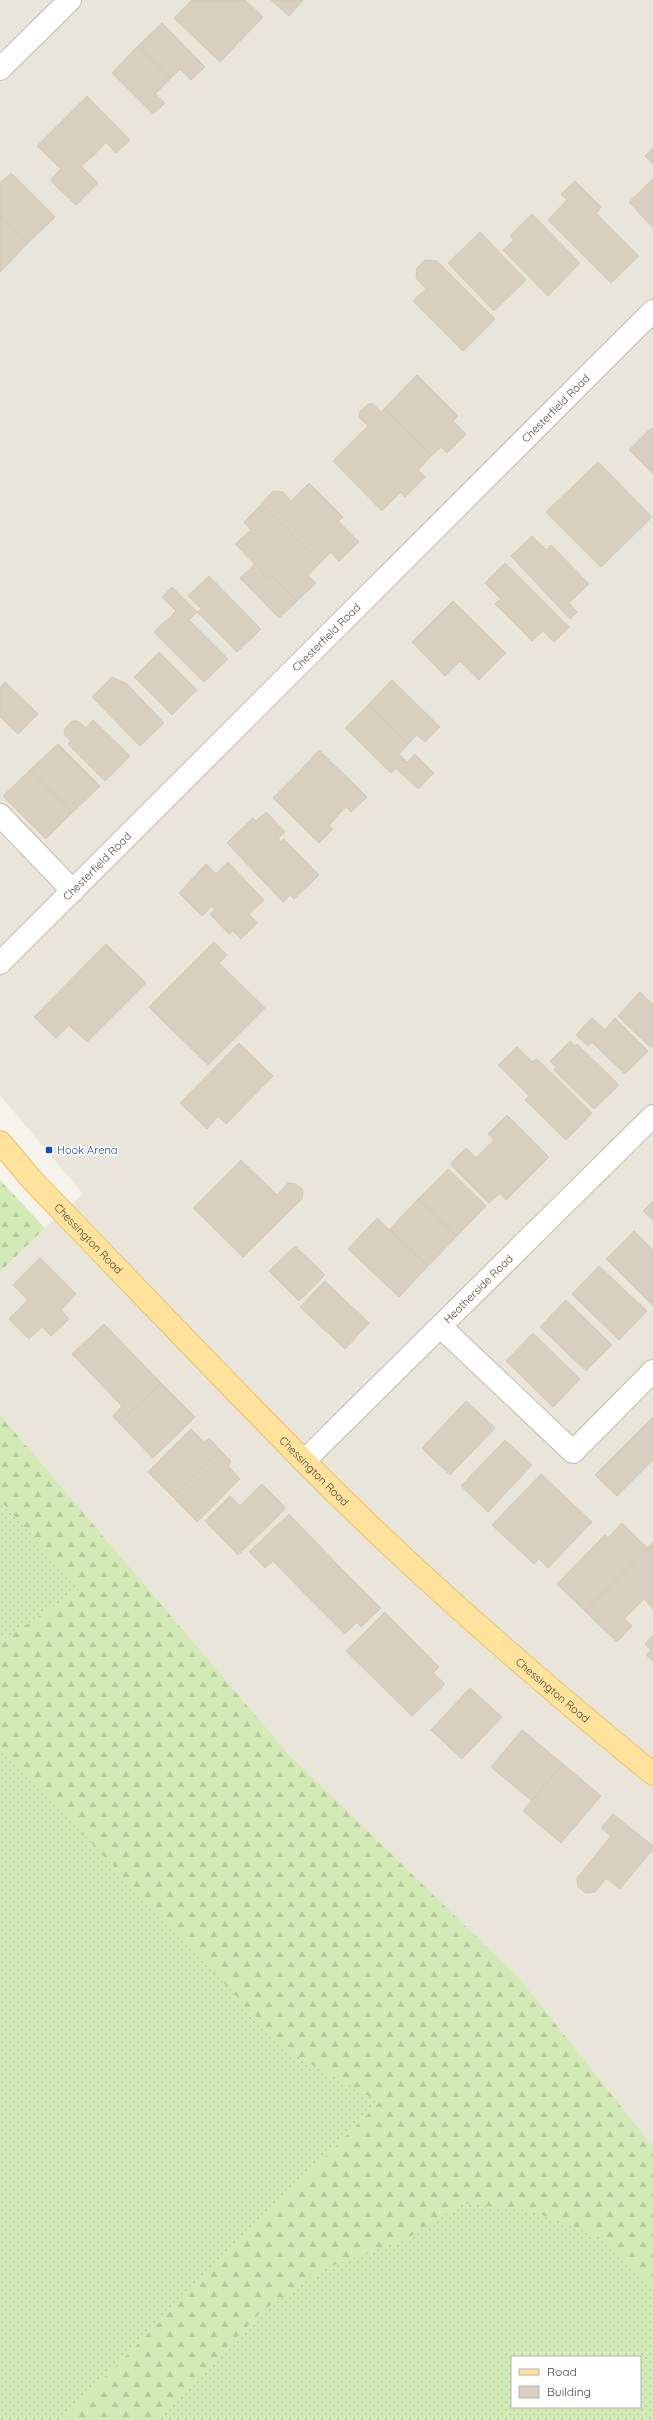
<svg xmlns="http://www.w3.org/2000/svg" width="653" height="2420" font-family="Quicksand,sans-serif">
	<defs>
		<pattern id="grass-dots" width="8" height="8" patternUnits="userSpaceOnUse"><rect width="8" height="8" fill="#d2eab5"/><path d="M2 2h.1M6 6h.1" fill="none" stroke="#b6ca9c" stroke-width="1.8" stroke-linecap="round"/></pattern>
		<pattern id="forest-firs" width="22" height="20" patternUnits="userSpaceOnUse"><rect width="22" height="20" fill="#d2eab5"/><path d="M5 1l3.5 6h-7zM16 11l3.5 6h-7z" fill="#b6ca9c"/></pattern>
	</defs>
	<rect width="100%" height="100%" fill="#f6f3ec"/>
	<polygon fill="#eae5da" points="0,0 653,0 653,2147 519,1978 289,1755 0,1415 0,1272 45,1228 83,1194 0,1095"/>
	<path fill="url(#grass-dots)" fill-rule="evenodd" d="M0,1415l289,340 230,223 134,169v273h-653zM512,2357h128v50h-128z"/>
	<g fill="url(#forest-firs)">
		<polygon points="0,1180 45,1228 0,1272"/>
		<polygon points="0,1415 289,1755 519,1978 653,2147 653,2290 598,2236 532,2211 463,2203 408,2238 326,2268 261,2312 156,2420 62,2420 380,2102 289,2052 0,1746 0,1642 80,1589 0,1500"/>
	</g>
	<g fill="#d8cfc1" stroke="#d3c7b4">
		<polygon points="192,0 245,0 263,17 220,62 174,18"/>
		<polygon points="271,0 303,0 289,16"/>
		<polygon points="162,23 205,67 191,80 180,69 171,78 138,46"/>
		<polygon points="138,46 171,78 155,94 165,103 153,114 112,73"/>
		<polygon points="87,96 130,140 116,153 106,142 94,155 61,122"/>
		<polygon points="61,122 94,155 81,166 98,183 76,205 50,180 61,169 37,146"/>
		<polygon points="653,148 653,164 645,156"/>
		<polygon points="11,173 55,217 28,243 0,215 0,183"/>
		<polygon points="653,179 653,228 629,202"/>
		<polygon points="575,181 601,207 596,213 639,256 611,283 548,220 567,200 561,194"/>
		<polygon points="532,214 580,263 548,296 503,250 514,240 510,236"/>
		<polygon points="0,215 28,243 0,272"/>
		<polygon points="480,232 526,280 494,311 448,263"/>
		<polygon points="425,260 437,261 495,319 463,351 413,301 426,289 416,278 417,268"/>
		<polygon points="417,375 458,416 453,421 466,434 447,453 441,447 432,455 384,409"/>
		<polygon points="369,404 373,404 381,412 384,409 432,455 418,470 425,477 405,497 401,492 382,511 333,461 368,426 359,417 360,411"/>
		<polygon points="651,428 653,430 653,474 629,450"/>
		<polygon points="598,462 652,517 601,567 546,512"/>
		<polygon points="309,483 343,517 338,521 359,542 339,561 331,552 320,563 261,504 273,491 283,492 291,501"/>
		<polygon points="262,504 320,563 308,575 316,583 297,601 272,576 269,579 235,544 251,530 244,522"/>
		<polygon points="532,536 546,550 551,545 589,584 569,603 577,612 570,619 511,556"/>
		<polygon points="505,563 569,627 554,642 543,631 532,641 495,604 501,599 485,583"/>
		<polygon points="255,564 269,579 272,576 297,601 279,618 240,578"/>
		<polygon points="209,576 261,629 237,652 197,612 202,609 188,596"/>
		<polygon points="172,587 197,612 189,620 228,659 204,682 154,632 176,611 162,597"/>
		<polygon points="453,601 506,653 479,680 460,661 445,676 412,642"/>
		<polygon points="159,652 197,690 172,715 134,677"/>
		<polygon points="112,677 127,684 164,723 140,746 92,697"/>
		<polygon points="392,680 440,727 425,742 417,735 408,744 368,705"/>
		<polygon points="5,682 38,714 18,734 0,717 0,688"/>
		<polygon points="368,705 408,744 399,754 407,762 415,754 434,773 418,789 396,768 391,773 345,728"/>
		<polygon points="93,720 130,756 105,781 68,744 71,741 64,734 65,728 72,721 78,721 86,728"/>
		<polygon points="58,744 100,786 72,813 30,770"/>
		<polygon points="319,750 367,797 351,812 346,807 339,814 298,773"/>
		<polygon points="30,770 72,813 46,839 3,796"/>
		<polygon points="298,773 339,814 329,825 333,829 319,843 273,798"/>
		<polygon points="266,812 285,832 278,838 281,842 284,839 319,875 294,899 290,895 283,902 227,843 253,818 256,821"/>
		<polygon points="228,862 264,900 249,914 257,923 241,939 233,931 229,934 210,914 215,910 212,906 202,916 179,893 206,864 216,874"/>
		<polygon points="214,942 227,955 219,963 265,1008 208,1065 149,1007"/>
		<polygon points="106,944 146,983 87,1042 69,1025 56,1038 34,1017"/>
		<polygon points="640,992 653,1005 653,1045 651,1048 618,1016"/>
		<polygon points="592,1018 605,1030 615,1018 648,1051 625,1074 592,1042 588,1046 576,1035"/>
		<polygon points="570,1041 575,1046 577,1044 619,1085 594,1109 554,1070 556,1067 550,1061"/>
		<polygon points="239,1043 273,1076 226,1124 218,1116 207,1129 180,1103"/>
		<polygon points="517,1047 532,1062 537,1059 592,1113 566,1140 525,1100 529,1096 498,1065"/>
		<polygon points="507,1115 549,1157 506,1200 500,1193 489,1203 450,1164 466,1148 476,1158 494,1140 488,1134"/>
		<polygon points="241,1160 277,1195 288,1183 296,1184 303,1190 302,1199 243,1257 193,1208"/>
		<polygon points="448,1169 486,1206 457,1236 418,1199"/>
		<polygon points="418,1199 457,1236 428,1266 390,1229"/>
		<polygon points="653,1201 653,1220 643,1211"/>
		<polygon points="377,1218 428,1266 399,1297 348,1249"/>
		<polygon points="634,1231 653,1250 653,1306 606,1259"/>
		<polygon points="295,1246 325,1275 299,1301 269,1271"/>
		<polygon points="40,1258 76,1294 61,1310 69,1319 51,1336 42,1327 29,1339 9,1319 28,1300 13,1285"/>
		<polygon points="599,1266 647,1311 619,1340 572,1294"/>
		<polygon points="325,1281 369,1323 345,1349 300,1307"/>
		<polygon points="566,1300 612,1345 586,1371 540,1327"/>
		<polygon points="104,1324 161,1383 119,1423 113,1416 122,1406 72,1354"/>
		<polygon points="533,1333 580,1379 553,1407 506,1361"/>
		<polygon points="161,1383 195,1417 153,1458 119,1423"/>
		<polygon points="466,1401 495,1428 450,1475 422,1448"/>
		<polygon points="653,1417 653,1460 617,1496 595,1475"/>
		<polygon points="191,1429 204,1442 209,1438 220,1450 173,1497 148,1472"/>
		<polygon points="505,1440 532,1465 488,1512 461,1486"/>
		<polygon points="220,1450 231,1461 228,1466 240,1479 197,1522 173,1497"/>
		<polygon points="541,1474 592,1522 548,1568 539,1559 534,1564 492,1525"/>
		<polygon points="262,1484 286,1508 238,1555 205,1521 230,1496 240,1506"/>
		<polygon points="289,1514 337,1564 306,1595 273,1561 265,1568 249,1552"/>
		<polygon points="622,1523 647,1548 585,1611 557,1584 605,1535 608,1538"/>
		<polygon points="653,1542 653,1609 644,1599 624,1619 632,1626 617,1642 585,1611"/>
		<polygon points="337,1564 381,1608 361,1627 357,1622 345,1634 306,1595"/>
		<polygon points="385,1612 439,1667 433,1673 445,1684 412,1716 346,1651"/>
		<polygon points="653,1635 653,1661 646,1655 651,1650 645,1644"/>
		<polygon points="470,1688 502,1717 462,1759 431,1730"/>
		<polygon points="522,1730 563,1764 532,1801 491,1767"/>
		<polygon points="563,1764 601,1796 561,1843 523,1811"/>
		<polygon points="613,1814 653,1846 653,1849 620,1889 606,1878 595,1892 586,1893 578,1887 577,1878 611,1836 601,1828"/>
	</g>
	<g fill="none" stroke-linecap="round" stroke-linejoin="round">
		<defs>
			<g id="minor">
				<polyline points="0,69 70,0"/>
				<polyline points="0,815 73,891"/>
				<path id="s1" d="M0,963l653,-652"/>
				<polyline points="441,1327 573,1452 653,1371"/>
				<path id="s2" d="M304,1461l349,-345"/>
			</g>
			<g id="major">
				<path id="s3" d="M0,1142l33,39c90,93 179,187 270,279 110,112 229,215 350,314"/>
			</g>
		</defs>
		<use href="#minor" stroke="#c2bbae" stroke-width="24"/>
		<use href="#major" stroke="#e6c16a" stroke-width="24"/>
		<use href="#minor" stroke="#fff" stroke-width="22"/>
		<use href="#major" stroke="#ffe39c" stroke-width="22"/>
	</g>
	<rect fill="#1a4fb4" stroke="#fff" stroke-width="1.5" x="45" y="1146" width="8" height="8" rx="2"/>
	<g text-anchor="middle" stroke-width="3" stroke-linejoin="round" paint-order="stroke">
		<g font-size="11" fill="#4b4439" stroke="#fff">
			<text dy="4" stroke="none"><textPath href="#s1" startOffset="785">Chesterfield Road</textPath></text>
			<text dy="4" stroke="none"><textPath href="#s1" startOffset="461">Chesterfield Road</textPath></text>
			<text dy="4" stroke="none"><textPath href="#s1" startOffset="137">Chesterfield Road</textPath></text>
			<text dy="4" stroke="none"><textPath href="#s3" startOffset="131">Chessington Road</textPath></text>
			<text dy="4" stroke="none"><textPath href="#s2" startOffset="245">Heatherside Road</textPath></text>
			<text dy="4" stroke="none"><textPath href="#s3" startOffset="455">Chessington Road</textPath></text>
			<text dy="4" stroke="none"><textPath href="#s3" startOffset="779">Chessington Road</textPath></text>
		</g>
		<g font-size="11" fill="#164399" stroke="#fff" text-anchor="start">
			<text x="57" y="1154">Hook Arena</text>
		</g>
	</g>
	<rect x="511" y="2356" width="130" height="52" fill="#ffffff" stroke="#b7b4b0"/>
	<rect x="519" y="2369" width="20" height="6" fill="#ffe39c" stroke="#b7b4b0"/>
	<text x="547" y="2376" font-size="12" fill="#4b4439">Road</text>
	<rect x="519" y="2386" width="20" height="12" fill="#d8cfc1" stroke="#b7b4b0"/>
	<text x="547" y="2396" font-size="12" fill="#4b4439">Building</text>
</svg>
